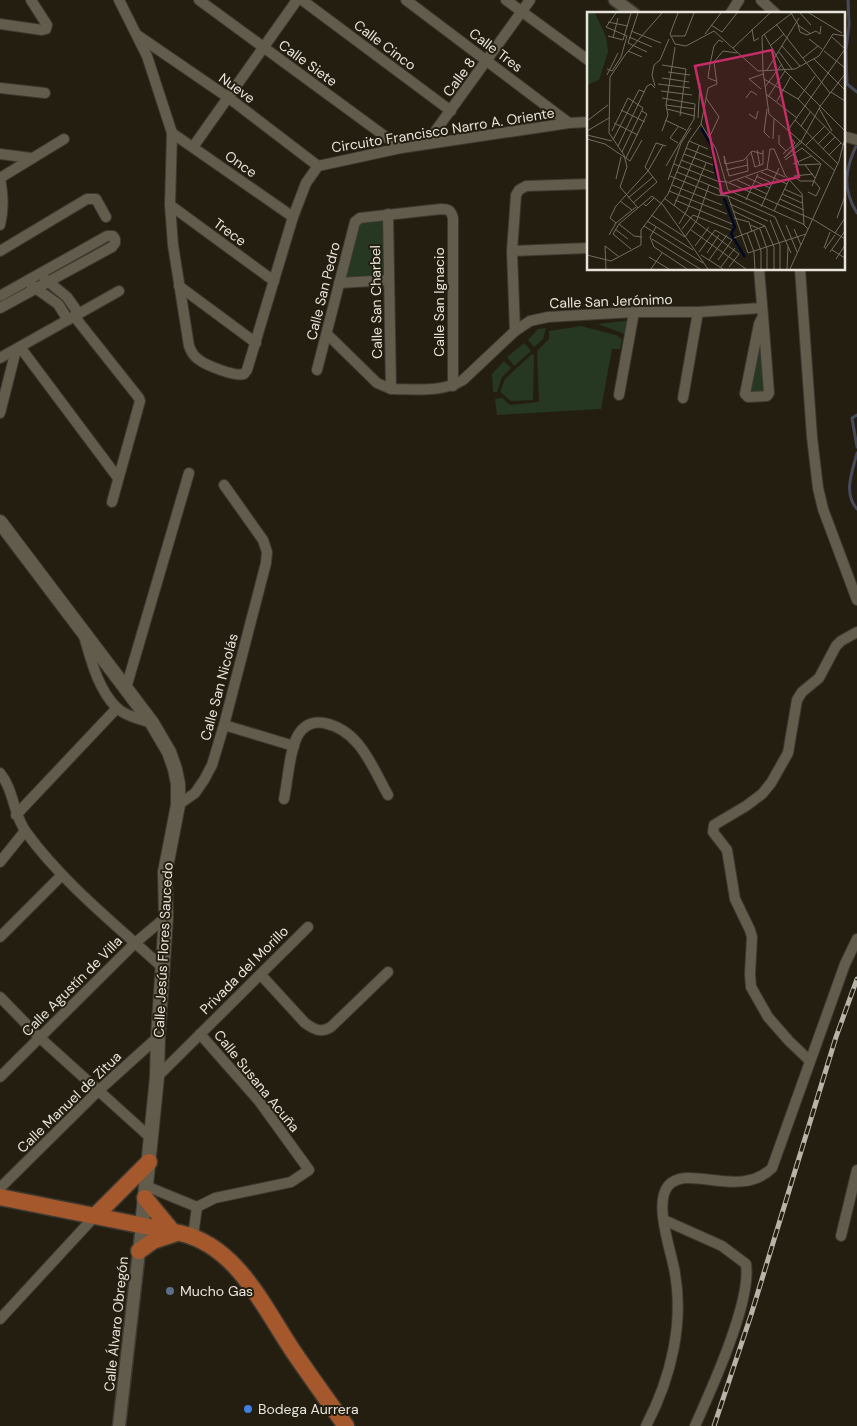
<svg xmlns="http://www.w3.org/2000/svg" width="857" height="1426" font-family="'DM Sans',sans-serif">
	<rect width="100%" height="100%" fill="#231e10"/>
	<g fill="#263822">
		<polygon points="383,221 383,277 345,279 358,223"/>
		<polygon points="631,320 627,335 598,324"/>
		<polygon points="763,321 768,391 747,393"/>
		<polygon points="581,326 616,335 622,339 620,349 612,349 601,409 497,415 495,399 502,398 510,405 539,402 537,351 549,339 549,331"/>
		<polygon points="546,328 543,339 534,347 528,340 538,329"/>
		<polygon points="524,343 531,351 514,366 507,357"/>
		<polygon points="532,354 534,355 533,400 511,401 500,392 505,379"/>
		<polygon points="504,361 511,368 502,377 497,392 493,392 492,374"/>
	</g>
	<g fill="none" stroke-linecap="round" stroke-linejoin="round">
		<g stroke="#464a5c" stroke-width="3">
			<polyline points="848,0 849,25 846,50 847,84 857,92"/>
			<path d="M857,144c-12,25 -15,45 0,69"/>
			<polyline points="857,415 852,418 857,447"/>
			<path d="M857,453c-5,20 -14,40 0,56"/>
		</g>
		<defs>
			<g id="minor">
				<path d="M119,0l28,56 25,77 -2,72 3,40 16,101c2,5 4,10 9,13 7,6 37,18 46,15l3,-4 46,-153 13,-34 12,-17 83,-18 168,-25 19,-1"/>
				<polyline points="199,0 401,148"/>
				<polyline points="302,0 451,111"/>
				<polyline points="406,0 569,123"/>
				<polyline points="506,0 588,60"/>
				<polyline points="761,0 776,14"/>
				<polyline points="730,14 739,0"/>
				<polyline points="0,24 42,30 46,29 47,25 31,0"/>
				<polyline points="137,35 229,98 318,166"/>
				<polyline points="0,88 45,93"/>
				<polyline points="172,133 293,217"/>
				<polyline points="843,136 857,140"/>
				<polyline points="426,144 530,0"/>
				<polyline points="193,147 297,0"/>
				<polyline points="0,154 31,158"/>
				<polyline points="170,205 274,281"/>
				<polyline points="388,214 391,389"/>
				<path d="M0,225c4,-17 3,-30 0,-47l64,-39"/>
				<polyline points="0,251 87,199 96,199 106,217"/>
				<polyline points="512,251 588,248"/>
				<polyline points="759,269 763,316 769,393 767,396 748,397 745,394 759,324 763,316"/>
				<polyline points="800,269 812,437 818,488 823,509 857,600"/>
				<polyline points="45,279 67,297 79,314"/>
				<polyline points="339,283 389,280"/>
				<polyline points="31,285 58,304 68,320"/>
				<polyline points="179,286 256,343"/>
				<polyline points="0,296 107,236 113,236 115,239 115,243 112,247 0,308"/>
				<polyline points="74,316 139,398 140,401 112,502"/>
				<polyline points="515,331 512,251 516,195 519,190 526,186 588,184"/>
				<path d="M327,334l50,49 14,6c25,0 50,4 72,-9l52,-49 15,-10 18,-4 86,-5h64l64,-4"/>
				<polyline points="20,347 118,478"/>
				<polyline points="0,358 119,291"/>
				<path d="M317,370l38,-148 5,-4 81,-9c7,0 10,1 12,9v168"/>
				<polyline points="619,395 634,312"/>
				<polyline points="683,398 698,312"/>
				<polyline points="0,413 16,350"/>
				<path d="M84,636c7,24 14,53 32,71 9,9 24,12 36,16"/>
				<polyline points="126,688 189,473"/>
				<polyline points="224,725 294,746"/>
				<path d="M0,773c14,17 13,41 26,59 36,50 91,94 136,135"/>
				<path d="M284,799c4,-18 5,-48 14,-64 6,-10 15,-14 26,-12 36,7 48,44 64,72"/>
				<polyline points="178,805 195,793 204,780 212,765 224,725 266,563 267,552 263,540 224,485"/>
				<polyline points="16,815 117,708"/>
				<polyline points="0,862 25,831"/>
				<polyline points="0,937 62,875"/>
				<path d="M261,975l44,48c10,7 16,10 26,4l57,-55"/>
				<polyline points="0,997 39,1037 152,1139"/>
				<polyline points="810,1061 789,1041 768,1017 751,987 750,974 752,937 750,930 735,899 727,850 713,832 714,825 746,806 762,794 771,783 788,753 797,700 802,692 819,678 836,646 841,641 857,632"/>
				<polyline points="0,1077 135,943 166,917"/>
				<polyline points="157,1077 308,927"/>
				<polyline points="146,1186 197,1207 215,1198 291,1182 309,1170 259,1101 200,1034"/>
				<polyline points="0,1188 98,1091 158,1037"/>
				<path d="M664,1220l58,26 24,18c6,37 -35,126 -51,162"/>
				<polyline points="193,1236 197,1207"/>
				<polyline points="841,1236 857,1170"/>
				<polyline points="0,1319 96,1215"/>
				<path d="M646,1426c25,-48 39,-104 28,-158 -4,-20 -20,-65 -6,-82 19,-23 72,14 104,-18l73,-204 12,-25"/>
			</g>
			<g id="tertiary">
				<polyline points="615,0 634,14"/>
				<polyline points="119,1426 142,1225"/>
			</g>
			<polyline id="secondary" points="0,522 152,723 169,752 175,769 178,784 178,805 165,872 166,917 158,1037 157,1077 142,1225"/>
			<g id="primary">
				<path d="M0,1197l180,36c57,13 83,73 113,118 17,25 35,50 53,75"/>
				<polyline points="145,1198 173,1232"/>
				<polyline points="96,1215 149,1162"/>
				<polyline points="139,1251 153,1241 177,1233"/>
			</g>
		</defs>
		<use href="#minor" stroke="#3d3830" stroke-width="12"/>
		<use href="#tertiary" stroke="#3d3830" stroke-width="15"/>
		<use href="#secondary" stroke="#3d3830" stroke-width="16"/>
		<use href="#primary" stroke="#3d3830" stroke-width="19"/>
		<use href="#minor" stroke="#625c4c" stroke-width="10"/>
		<use href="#tertiary" stroke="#625c4c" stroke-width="12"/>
		<use href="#secondary" stroke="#625c4c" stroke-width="14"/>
		<use href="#primary" stroke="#a4582b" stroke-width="16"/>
		<defs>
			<polyline id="rail" points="714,1426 751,1315 836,1037 857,979"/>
		</defs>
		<use href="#rail" stroke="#b7b3a8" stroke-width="5"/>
		<use href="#rail" stroke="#231e10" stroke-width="3" stroke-dasharray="9" stroke-linecap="butt"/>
	</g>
	<circle fill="#5c6f8a" stroke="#231e10" stroke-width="2" cx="170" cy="1291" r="5"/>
	<circle fill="#3f7fe0" stroke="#231e10" stroke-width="2" cx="248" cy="1409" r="5"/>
	<g text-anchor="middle" stroke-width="4" stroke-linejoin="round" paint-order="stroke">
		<g font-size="14" fill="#e8e4db" stroke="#231e10">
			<text transform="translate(385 45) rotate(37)" y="5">Calle Cinco</text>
			<text transform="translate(496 50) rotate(37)" y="5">Calle Tres</text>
			<text transform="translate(308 63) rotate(36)" y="5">Calle Siete</text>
			<text transform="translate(459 77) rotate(-54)" y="5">Calle 8</text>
			<text transform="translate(237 88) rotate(36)" y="5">Nueve</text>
			<text transform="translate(443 130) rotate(-9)" y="5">Circuito Francisco Narro A. Oriente</text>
			<text transform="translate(241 164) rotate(35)" y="5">Once</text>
			<text transform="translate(230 232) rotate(36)" y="5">Trece</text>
			<text transform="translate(323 291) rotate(-76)" y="5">Calle San Pedro</text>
			<text transform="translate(611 301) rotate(-2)" y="5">Calle San Jerónimo</text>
			<text transform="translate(376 302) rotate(-91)" y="5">Calle San Charbel</text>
			<text transform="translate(439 302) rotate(-90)" y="5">Calle San Ignacio</text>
			<text transform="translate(219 687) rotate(-75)" y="5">Calle San Nicolás</text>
			<text transform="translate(163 950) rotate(-87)" y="5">Calle Jesús Flores Saucedo</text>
			<text transform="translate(244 970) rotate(-45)" y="5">Privada del Morillo</text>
			<text transform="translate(72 986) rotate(-45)" y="5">Calle Agustín de Villa</text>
			<text transform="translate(257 1081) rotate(51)" y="5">Calle Susana Acuña</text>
			<text transform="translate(69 1102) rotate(-44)" y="5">Calle Manuel de Zitua</text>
			<text transform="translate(116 1324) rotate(-84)" y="5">Calle Álvaro Obregón</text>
		</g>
		<g font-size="14" fill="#e8e4db" stroke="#231e10" text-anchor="start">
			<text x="180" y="1296">Mucho Gas</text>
			<text x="258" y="1414">Bodega Aurrera</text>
		</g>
	</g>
	<g transform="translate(587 12)">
		<rect width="258" height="258" fill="#231e10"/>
		<path d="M0,1h8l11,24 2,15 -9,28 -12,5z" fill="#263822"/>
		<path fill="none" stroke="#000826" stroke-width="2.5" d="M114,116l13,22 1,19 8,25M137,186l11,29 -4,7 14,23"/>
		<path fill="none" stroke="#726d61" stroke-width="1" d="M51,1l-10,30 19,9M91,1l-8,21 5,10 11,2 28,-15 44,40 37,-2 24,-13 14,-22 12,2M204,1l8,13 12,8M213,1l11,12M222,1l33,20M21,10l20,4M189,12l54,69M124,13l11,7 15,-19M211,13l2,7 7,3 9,-4 4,3 1,-8M165,17l2,12 5,-3M44,19l30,12M118,22l16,-21M177,22l21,37 60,60M21,24l15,4 8,-27M84,24h14l9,-23M244,24l14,13M42,25l23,10M26,26l5,-20M222,27l13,10M184,33l13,-11M195,34l18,20M146,36l37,-35M41,39l14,6M237,39l21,17M192,40l13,17M216,46l15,-12M227,47l31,31M75,53l24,4 -6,47M20,57l5,2 9,-14 6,-21 -21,-9 10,-14M180,58l32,-52M176,59l-1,-35 30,-23M176,59l6,43 65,56M81,60l22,3M20,63l11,-22M75,66l27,4M177,67l34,20 45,46M129,69l-8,-3 2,-14 4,-18 5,-6 4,2M71,72l32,4M68,74l-3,-11 2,-10 6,-5 9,-21M178,75l17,-23M174,77l-12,-10 14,-5M74,79l31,4M244,80l14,9M179,82l31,24M181,85l17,-26M75,86l33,6M119,86l13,19 -10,21M159,86l5,-7 6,4M211,87l17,-23M190,89l14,-25M79,93l29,4M232,96l13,23M80,97l28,7M180,97l-3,23 6,6M34,98l24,12M162,102l7,5 2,-8M111,106l2,-35M78,108l21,10M208,108l43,44M0,109l21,-16M27,111l24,12M114,112l15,25 12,41 75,34 5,5M214,114l10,-15M91,115l-8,11 8,5M201,118l57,-81M0,119l22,-13M25,119l16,-33 15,10 -21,44M75,119l6,-16 -2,-10 9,-58M0,123l25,6M192,123v9l7,7M0,127l18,5 25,17M186,127l1,-20M26,128l26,-50 6,2M102,129l19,8M213,129l-16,17 18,-16M214,130l20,-37 24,-31M231,132l12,-12M219,133l19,-19M31,134l29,-60 4,-2 4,4M99,136l26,10M236,137l12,-12M170,138l3,16M164,140l4,15 8,-3v-14M97,142l29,11M196,142l12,-11 -4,-5M208,142l4,11 21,-1M242,143l12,-12M39,146l21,-44 -5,-3M94,148l33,13M198,148l17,-12 19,16M43,149l12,-21M87,152l43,17 10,1 87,38 31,19M138,152l-1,-8 5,20 19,-5 -1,-13M138,152l19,-4 8,-9 11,3M206,152l18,-8M218,153l10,13M79,154l28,-47 1,-15M180,157l3,-20h4l11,26 17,19 2,31M180,157l18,8M139,158l22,-5M90,160l42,17 2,6M174,160l26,12M83,164l47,19 11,1 47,21M169,164l16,7M207,164l6,5h14l6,7 -4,8 -8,-4M207,164l19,-2M159,165l24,11M29,167l5,-22M81,168l13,-37 10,-15M150,168l30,14M142,170l38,-13M85,173l50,20M225,174l9,-22M197,177l18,8M82,179l58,23M195,182l20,9M141,184l20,57 58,-19M41,186l25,-21M77,186l75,56 -10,13M193,187l24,11M88,188l57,24M159,188l12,-26M33,189l12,9M46,191l24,-21 -12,-15 11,-24 10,3M56,191l3,3 8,-8M143,192l38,17M87,194l25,-60M174,195l18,-39M51,196l-18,-21 7,-20 -3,-12 -15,-22 1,-56 15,-22 37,-42M146,199l32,15 9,21v22M187,199l15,-31M64,203l34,22 12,-17 12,-35M188,205l16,36M147,206l15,4 3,10M250,206l8,-22M183,208l10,25v24M60,209l46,29M29,211l-6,-5 6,-12 32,-35 15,-26M32,212l15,12 8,1M92,212l8,-14 19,-47M163,213l10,4 7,20v20M199,213l11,27M57,214l59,37M69,215l-6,10 4,10 33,22M28,217l13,10M95,217l11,-14 38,15M207,217l7,16M104,218l55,39M167,219l7,20v18M160,221l7,19 1,17M248,221l10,-15M22,223l7,-12 20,-16M147,226l31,-12M65,227l48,30M108,234l14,-19M237,236l6,-16M44,237l-18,-15 6,-10 33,-28 11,9 45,64M238,237l10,-14M245,238l13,8M112,240l16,-22 17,10 -14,20M243,240l15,-21M120,241l12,-18M0,243l24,6 30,-16v-15l27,-36 21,-53 12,-17 7,-36 9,-4 -3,-22 9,-11 14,2M114,243l22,14M62,245l20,12M249,247l9,-14M122,248l18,-25M134,255l14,-19M19,257l-1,-23 13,10M64,257l11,-16M200,257l1,-22M203,257l49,-108 6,-23"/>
		<path fill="#c62c68" fill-opacity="0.15" stroke="#c62c68" stroke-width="2.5" d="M185,38l27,127 -77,17 -27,-128z"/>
		<rect width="258" height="258" fill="none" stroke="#e8e4db" stroke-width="2.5"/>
	</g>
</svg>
